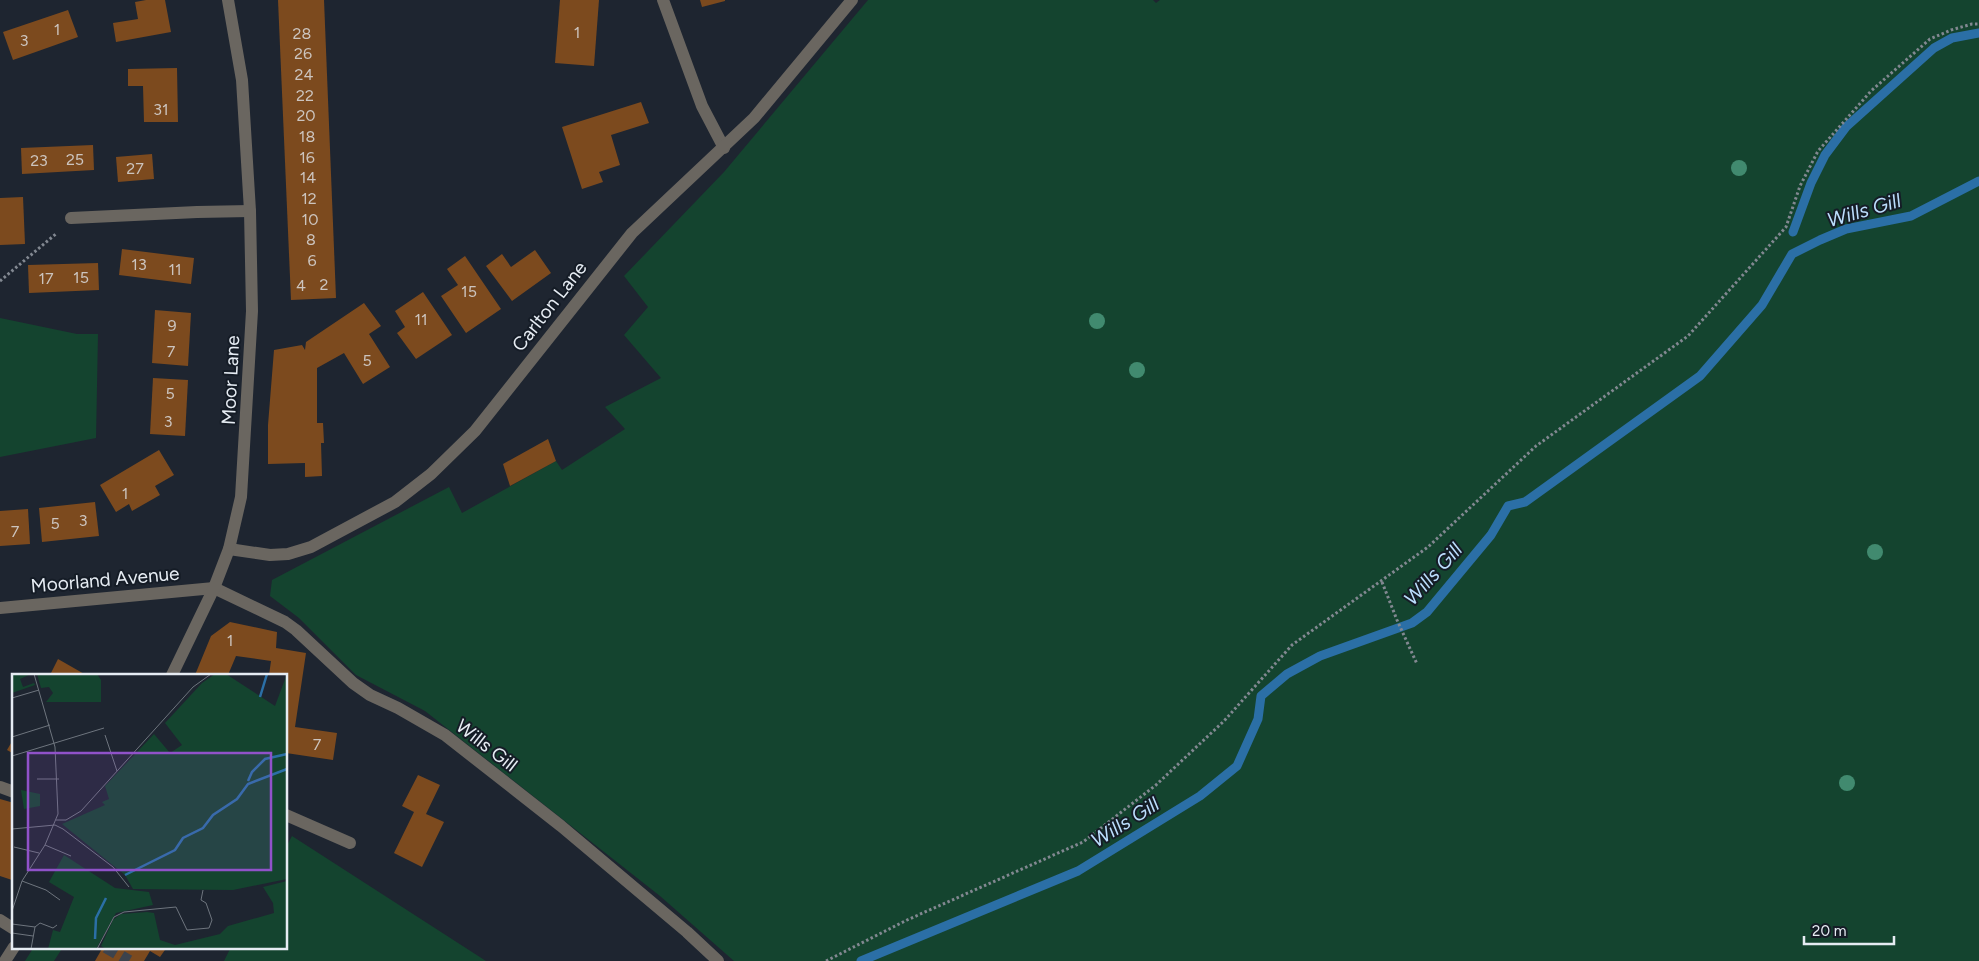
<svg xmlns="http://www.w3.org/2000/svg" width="1979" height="961" font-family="Figtree,sans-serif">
	<rect width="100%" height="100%" fill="#1e2530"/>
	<g fill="#14442f">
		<polygon points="868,0 1153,0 1156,3 1160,0 1979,0 1979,961 734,961 660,896 425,711 356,675 299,618 270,596 272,580 449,487 462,513 556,461 562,470 625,429 605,407 661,378 624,335 648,307 624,276 724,172"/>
		<polygon points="0,318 77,334 98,334 96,438 0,457"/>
		<polygon points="292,836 486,961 224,961 231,947 286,947 286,847"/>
		<polygon points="34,947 63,947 54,961 25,961"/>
	</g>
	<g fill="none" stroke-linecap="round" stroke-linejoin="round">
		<g stroke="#2b6fa6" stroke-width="9">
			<polyline points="1793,232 1811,183 1825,155 1846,127 1934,48 1952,38 1979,33"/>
			<polyline points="861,961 1078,871 1200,796 1237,766 1258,719 1261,696 1287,674 1320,656 1412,623 1427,612 1491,535 1508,506 1525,502 1700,376 1762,305 1792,254 1820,240 1846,229 1911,216 1979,181"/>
		</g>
	</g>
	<g fill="#7c4a1e">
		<polygon points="146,0 165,0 171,32 116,42 113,23 138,19 135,2"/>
		<polygon points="278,0 324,0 336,298 291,300"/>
		<polygon points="560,0 599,0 594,66 555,63"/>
		<polygon points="700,0 725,0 725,1 702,7"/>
		<polygon points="68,10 78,37 13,60 3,32"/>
		<polygon points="177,68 178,122 144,122 143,86 128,86 128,69"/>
		<polygon points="641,102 649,123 611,135 620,165 599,172 603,182 582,189 562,127"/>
		<polygon points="93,145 94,170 22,174 21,148"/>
		<polygon points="152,154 154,179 118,182 116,157"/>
		<polygon points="23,197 25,244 0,245 0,198"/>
		<polygon points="122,249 194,258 191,284 119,275"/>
		<polygon points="535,250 551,273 512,301 486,266 502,254 511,267"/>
		<polygon points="465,256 501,309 466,333 441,296 458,285 447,269"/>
		<polygon points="98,263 99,290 29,293 28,265"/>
		<polygon points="423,292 452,335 416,359 397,333 405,327 395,311"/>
		<polygon points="364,303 381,326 369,334 390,367 363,384 344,353 317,368 317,423 323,423 324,443 321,443 322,476 305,477 305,463 268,464 268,425 274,350 302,345 305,350 306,342"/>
		<polygon points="155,310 191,313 188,366 152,363"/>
		<polygon points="153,378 188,380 185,436 150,434"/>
		<polygon points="548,439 556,461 510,486 503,464"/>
		<polygon points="159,450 174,475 155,486 160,495 132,511 129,504 116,512 100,485"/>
		<polygon points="95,502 99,536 42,542 39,508"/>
		<polygon points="28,509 30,544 0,546 0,511"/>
		<polygon points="230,622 277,632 276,648 306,653 295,727 337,733 333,760 286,753 286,675 269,675 271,661 236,656 228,675 195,675 211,636"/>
		<polygon points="58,659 86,675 50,675"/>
		<polygon points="14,738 14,754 7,750"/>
		<polygon points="418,775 440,785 426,814 444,822 422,867 394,853 414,812 402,806"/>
		<polygon points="0,799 14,803 14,873 12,880 0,876"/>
		<polygon points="103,947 167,947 160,957 150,951 144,961 95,961"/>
	</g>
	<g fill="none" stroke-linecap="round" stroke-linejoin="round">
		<polyline stroke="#3c434d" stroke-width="12" stroke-dasharray="12 6" stroke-linecap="butt" points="106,947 129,961"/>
		<g stroke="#828891" stroke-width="3" stroke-dasharray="2.5 2.5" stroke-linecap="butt">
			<polyline points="0,281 57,233"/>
			<polyline points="1382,582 1397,620 1417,664"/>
			<polyline points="826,961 907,920 1083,842 1156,785 1224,721 1292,645 1428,547 1536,446 1688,336 1786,227 1800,186 1818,151 1871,91 1930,39 1951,30 1972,24 1979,24"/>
		</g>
		<g stroke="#6a6660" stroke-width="12">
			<polyline points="663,0 702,106 724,148"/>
			<polyline points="71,218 197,212 250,211"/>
			<polyline points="229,549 270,555 288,554 311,547 395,502 431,474 475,431 632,233 754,118 852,0"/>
			<polyline points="0,608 214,588 285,622 296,630 353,683 370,695 398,708 445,735 561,826 687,932 718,961"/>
			<polyline points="172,675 214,588 229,549 241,497 252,311 250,211 242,80 228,0"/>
			<polyline points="0,787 14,792"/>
			<polyline points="286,815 350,843"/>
			<polyline points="0,920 14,929"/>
			<polyline points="5,961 14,947"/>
		</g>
	</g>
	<g fill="#418a6f">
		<circle cx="1739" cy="168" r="8"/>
		<circle cx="1097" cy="321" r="8"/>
		<circle cx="1137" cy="370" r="8"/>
		<circle cx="1875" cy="552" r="8"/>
		<circle cx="1847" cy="783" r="8"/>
	</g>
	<g text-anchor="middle" stroke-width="4" stroke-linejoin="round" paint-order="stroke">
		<g font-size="16" fill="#ccc4be">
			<text x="57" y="35">1</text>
			<text x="577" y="38">1</text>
			<text x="302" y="39">28</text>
			<text x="24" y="46">3</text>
			<text x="303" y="59">26</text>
			<text x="304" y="80">24</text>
			<text x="305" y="101">22</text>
			<text x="161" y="115">31</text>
			<text x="306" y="121">20</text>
			<text x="307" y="142">18</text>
			<text x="307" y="163">16</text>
			<text x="75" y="165">25</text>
			<text x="39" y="166">23</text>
			<text x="135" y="174">27</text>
			<text x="308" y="183">14</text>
			<text x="309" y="204">12</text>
			<text x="310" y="225">10</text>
			<text x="311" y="245">8</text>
			<text x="312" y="266">6</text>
			<text x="139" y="270">13</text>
			<text x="175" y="275">11</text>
			<text x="81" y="283">15</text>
			<text x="46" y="284">17</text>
			<text x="324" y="290">2</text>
			<text x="301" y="291">4</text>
			<text x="469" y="297">15</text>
			<text x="421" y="325">11</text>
			<text x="172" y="331">9</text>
			<text x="171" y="357">7</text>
			<text x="367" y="366">5</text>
			<text x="170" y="399">5</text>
			<text x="168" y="427">3</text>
			<text x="125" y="499">1</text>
			<text x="83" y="526">3</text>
			<text x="55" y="529">5</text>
			<text x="15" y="537">7</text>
			<text x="230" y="646">1</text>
			<text x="317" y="750">7</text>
		</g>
		<g font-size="19" fill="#e6ecf3" stroke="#151c26">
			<text transform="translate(549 306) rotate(-52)" y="7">Carlton Lane</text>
			<text transform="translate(230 380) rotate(-87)" y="7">Moor Lane</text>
			<text transform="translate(105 579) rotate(-5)" y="7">Moorland Avenue</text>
			<text transform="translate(487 745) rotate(38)" y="7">Wills Gill</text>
		</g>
		<g font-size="20" font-style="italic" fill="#bbddfc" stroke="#151c26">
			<text transform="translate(1864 210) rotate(-16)" y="7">Wills Gill</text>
			<text transform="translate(1433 574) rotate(-48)" y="7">Wills Gill</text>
			<text transform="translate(1125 822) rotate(-32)" y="7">Wills Gill</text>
		</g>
	</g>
	<g transform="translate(12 674)">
		<rect width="275" height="275" fill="#1e2530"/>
		<path d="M0,0h19l-11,5 3,8 11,-4 1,2 -23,8zM25,0h60l4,6v22h-55l7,-9 -4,-6 -8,1zM203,0h11l49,32 12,-32v205l-54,11 -100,-1 -8,-14 -63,-51 43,-19 -3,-3 7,-3 -4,-13 49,-52 16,19 12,-8 -17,-22 37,-40zM9,116l19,4v12l-16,3zM52,181l51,33 34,4 4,13 -37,8 -20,36h-48l5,-19 7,2 14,-35 -25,-15zM275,207v68h-181l-5,-3 12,-26 8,-6 26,-2 7,1 6,27 15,5 45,-11 8,-8 46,-13 -1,-10 -10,-16z" fill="#14442f"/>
		<path fill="none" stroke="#2b6fa6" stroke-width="2.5" d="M248,23l7,-23M236,107l4,-9 13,-13 22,-5M113,201l50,-25 8,-12 20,-10 10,-13 24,-16 11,-15 39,-15M83,265l1,-21 10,-20"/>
		<path fill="none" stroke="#6e757e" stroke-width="1" d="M0,24l27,-8M93,61l12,36M0,63l38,-12M0,82l92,-28M25,105h22M44,146h10l15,-9 112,-124 18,-13M0,155l43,-4 8,4 50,38 16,20M33,171l26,11M2,173l25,6M10,207l24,9 14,10M0,237l10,-30 23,-36 13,-31 -3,-67 -21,-73M0,250l23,3 -4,22M23,253l5,-4 13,5 4,-3M0,259l21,3M85,275l17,-32 10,-5 52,-5 11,23 22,-2 3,-8 -6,-17 -5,-3 2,-10"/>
		<path fill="#9052c9" fill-opacity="0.15" stroke="#9052c9" stroke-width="2.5" d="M16,79h243v117h-243z"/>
		<rect width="275" height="275" fill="none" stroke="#e6ecf3" stroke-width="2.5"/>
	</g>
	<path d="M1804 936v8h90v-8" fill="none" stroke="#e6ecf3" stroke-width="2.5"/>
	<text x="1812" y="936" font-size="15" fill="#e6ecf3" stroke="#151c26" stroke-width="4" paint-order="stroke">20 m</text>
</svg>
